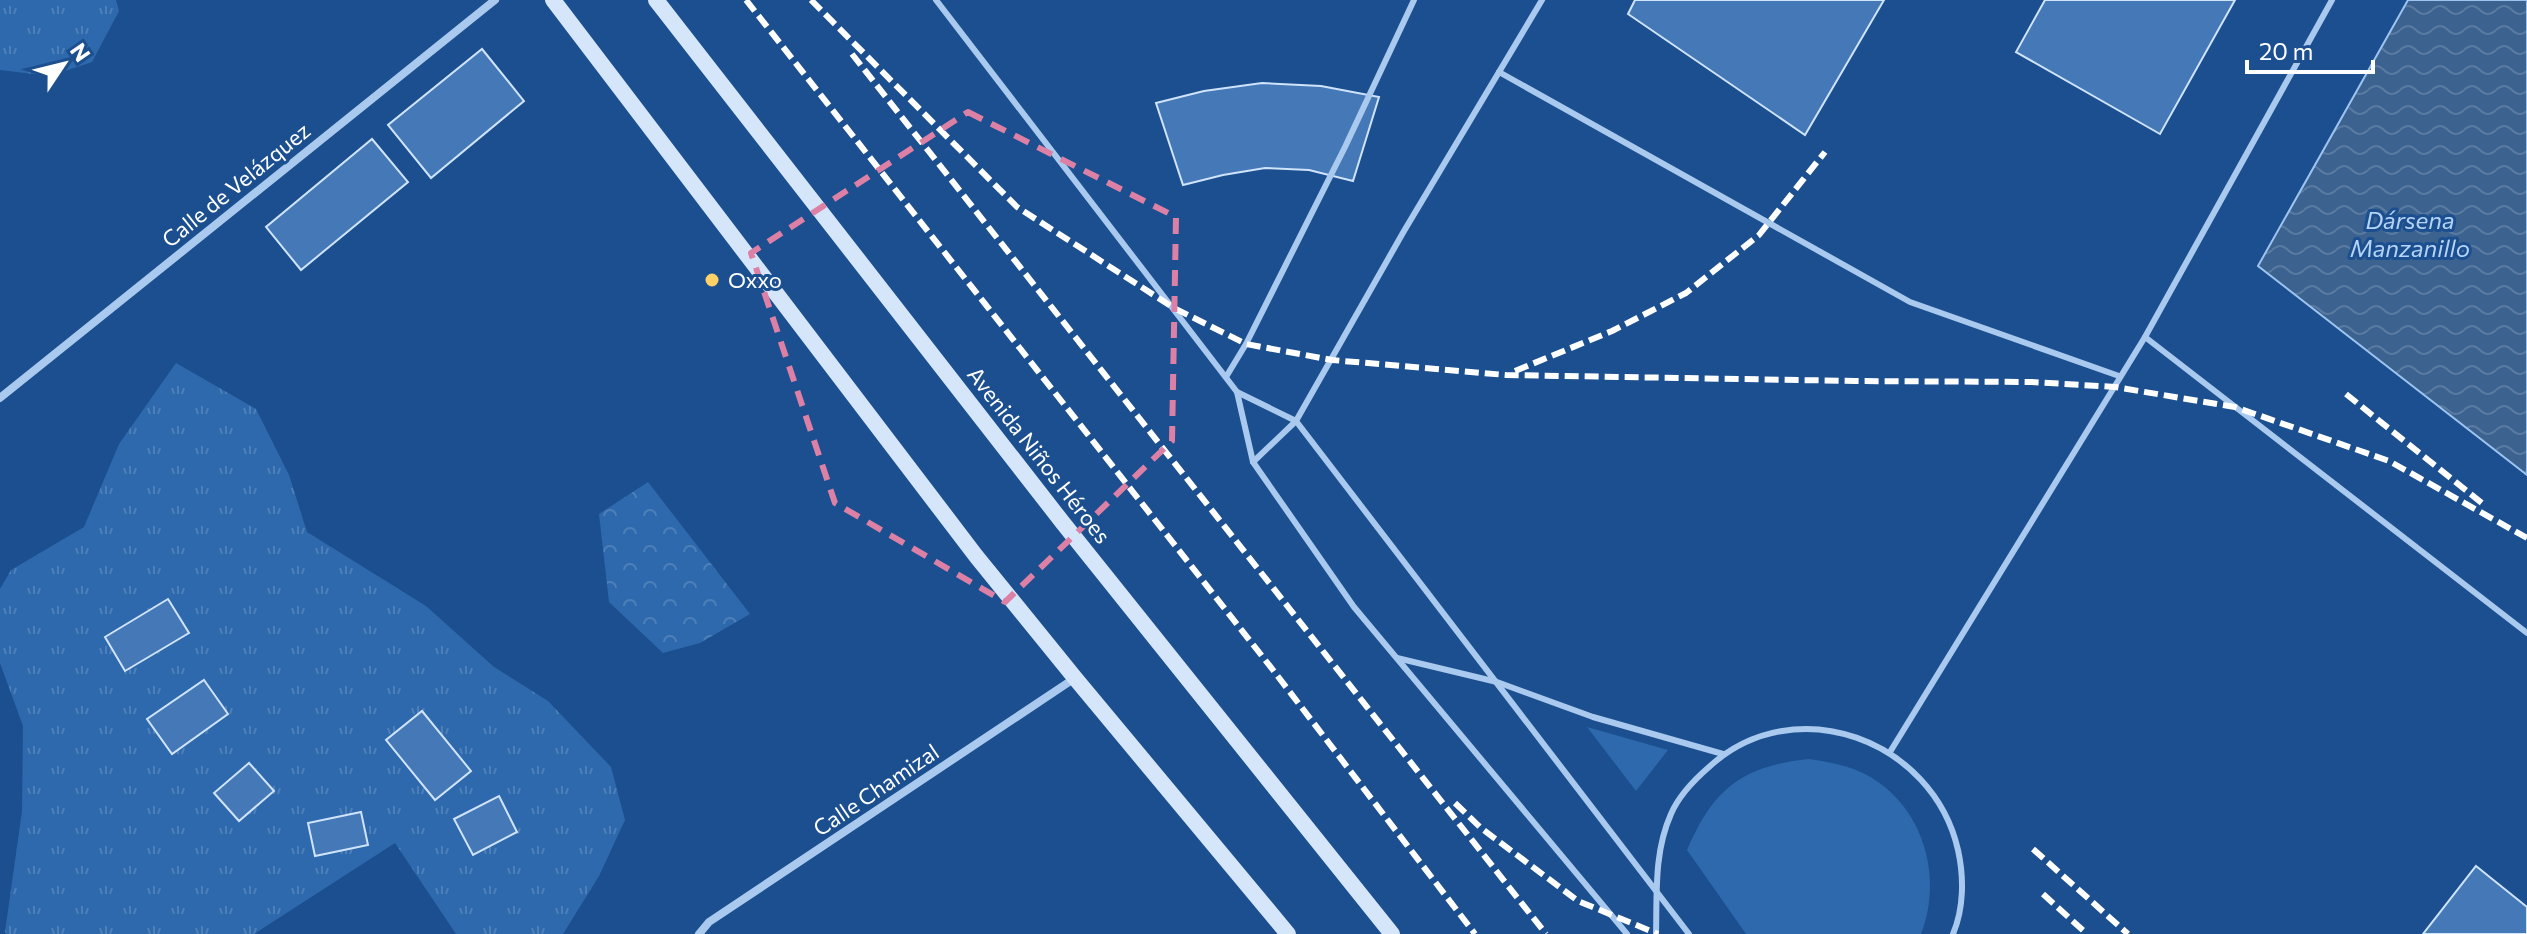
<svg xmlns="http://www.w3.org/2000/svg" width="2527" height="934" font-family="Commissioner,sans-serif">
	<defs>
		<pattern id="grass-tufts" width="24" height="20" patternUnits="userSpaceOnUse" patternTransform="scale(2)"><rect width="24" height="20" fill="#2e69ad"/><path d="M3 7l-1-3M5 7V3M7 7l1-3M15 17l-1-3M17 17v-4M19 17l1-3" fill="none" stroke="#4d80b9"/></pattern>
		<pattern id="forest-crowns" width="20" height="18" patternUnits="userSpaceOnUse" patternTransform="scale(2)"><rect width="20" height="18" fill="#2e69ad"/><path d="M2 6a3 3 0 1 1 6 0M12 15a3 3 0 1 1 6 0" fill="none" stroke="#4d80b9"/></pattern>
		<pattern id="water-waves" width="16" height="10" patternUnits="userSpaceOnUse" patternTransform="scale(2)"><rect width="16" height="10" fill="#3c6290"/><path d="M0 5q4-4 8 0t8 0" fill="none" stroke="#597aa1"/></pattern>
	</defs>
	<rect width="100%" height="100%" fill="#1b4f8f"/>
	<g fill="url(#grass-tufts)">
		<polygon points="0,0 116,0 119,11 92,62 50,76 0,70"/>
		<polygon points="176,363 256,409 289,475 307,532 426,606 494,667 548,701 611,767 625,820 599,876 563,934 456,934 395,843 254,934 7,934 5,932 22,811 23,726 0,663 0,589 11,570 84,527 119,444"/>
	</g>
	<polygon fill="url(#forest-crowns)" points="648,482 750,614 700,643 663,653 609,602 599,514"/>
	<g fill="#2e69ad">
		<polygon points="1587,727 1668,750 1636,791"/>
		<path d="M1809,759c19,3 37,6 54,14 59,29 81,102 58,161h-175l-59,-84c26,-61 55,-84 122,-91z"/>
	</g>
	<polygon fill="url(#water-waves)" stroke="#9cc4f0" stroke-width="2" points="2408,0 2527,0 2527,475 2258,266"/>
	<g fill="#4478b7" stroke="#cfe3fa" stroke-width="2">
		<polygon points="1635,0 1884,0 1805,135 1628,14"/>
		<polygon points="2045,0 2235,0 2160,134 2016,52"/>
		<polygon points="482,49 524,101 431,178 388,125"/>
		<polygon points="1262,83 1321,86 1379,97 1353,181 1309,170 1265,168 1223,175 1183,185 1156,103 1204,91"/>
		<polygon points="372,139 408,182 301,270 266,227"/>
		<polygon points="168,599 189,633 125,671 105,637"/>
		<polygon points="204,680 228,714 172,754 147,719"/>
		<polygon points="422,711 471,771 435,800 386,740"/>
		<polygon points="249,763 274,791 239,821 214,793"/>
		<polygon points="499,796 517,832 473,855 454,819"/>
		<polygon points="361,812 368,845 315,856 308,823"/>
		<polygon points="2476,866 2527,907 2527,934 2423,934"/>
	</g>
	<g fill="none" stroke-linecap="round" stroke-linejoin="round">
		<g stroke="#a9c9ee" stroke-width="6">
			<polyline points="936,0 1237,392 1253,462 1354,607 1627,934"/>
			<polyline points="1499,72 1910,302 2119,376"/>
			<polyline points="2145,337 2527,633"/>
			<polyline points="1226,377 1246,344 1345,147 1414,0"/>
			<polyline points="1237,392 1296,421 1689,934"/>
			<polyline points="1253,462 1296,421 1404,231 1542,0"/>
			<polyline points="1397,658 1497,682 1593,717 1723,754"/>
			<polyline points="1890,752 2145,337 2332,0"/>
			<path d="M1656,934c1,-41 -2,-82 15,-120 8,-19 23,-34 38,-47 86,-79 224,-27 249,83 6,27 6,58 -5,84"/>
		</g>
		<g stroke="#a9c9ee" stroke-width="8">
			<polyline points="0,398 495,0"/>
			<polyline points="699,934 709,922 1075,678"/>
		</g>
		<g stroke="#d6e6fa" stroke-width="16">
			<polyline points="553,0 976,556 1075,678 1288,934"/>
			<polyline points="656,0 1063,523 1392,934"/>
		</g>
		<g stroke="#fff" stroke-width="6" stroke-dasharray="14 6" stroke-linecap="butt">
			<polyline points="746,0 1273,670 1475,934"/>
			<polyline points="811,0 1017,207 1174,308 1246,344 1332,360 1506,375 1855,381 2032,382 2115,387 2235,407 2389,461 2527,538"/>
			<polyline points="852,54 1546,934"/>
			<polyline points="1515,371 1612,331 1686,293 1759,235 1825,152"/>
			<polyline points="2346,394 2483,504"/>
			<polyline points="1455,803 1481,828 1578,901 1658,934"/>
			<polyline points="2033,849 2128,934"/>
			<polyline points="2043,894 2087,934"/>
		</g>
	</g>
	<path fill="none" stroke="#dd80a5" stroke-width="6" stroke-dasharray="16 10" stroke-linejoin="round" d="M968,112l208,105 -4,224 -167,161 -170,-99 -84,-250z"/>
	<circle fill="#ffd166" stroke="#1b4f8f" stroke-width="3" cx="712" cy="280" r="8"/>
	<g text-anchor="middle" stroke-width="6" stroke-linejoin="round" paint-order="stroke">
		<g font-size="22" fill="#fff" stroke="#1b4f8f">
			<text transform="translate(236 185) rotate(-39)" y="8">Calle de Velázquez</text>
			<text transform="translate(1039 455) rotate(52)" y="8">Avenida Niños Héroes</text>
			<text transform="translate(876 790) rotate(-34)" y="8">Calle Chamizal</text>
		</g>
		<g font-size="22" fill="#fff" stroke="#1b4f8f" text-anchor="start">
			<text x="728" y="288">Oxxo</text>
		</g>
		<g font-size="24" font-style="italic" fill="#b5d3f5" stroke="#1b4f8f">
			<text x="2410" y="229">Dársena<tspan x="2410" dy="28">Manzanillo</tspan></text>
		</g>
	</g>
	<g transform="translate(64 64) rotate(55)" stroke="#1b4f8f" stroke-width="6" paint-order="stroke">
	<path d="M0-6L14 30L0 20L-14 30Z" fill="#ffffff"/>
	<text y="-12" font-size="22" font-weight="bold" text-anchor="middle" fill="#ffffff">N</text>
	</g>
	<path d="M2247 60v12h126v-12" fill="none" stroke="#ffffff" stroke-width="4"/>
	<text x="2259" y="60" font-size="24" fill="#ffffff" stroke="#1b4f8f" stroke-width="6" paint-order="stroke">20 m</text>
</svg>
